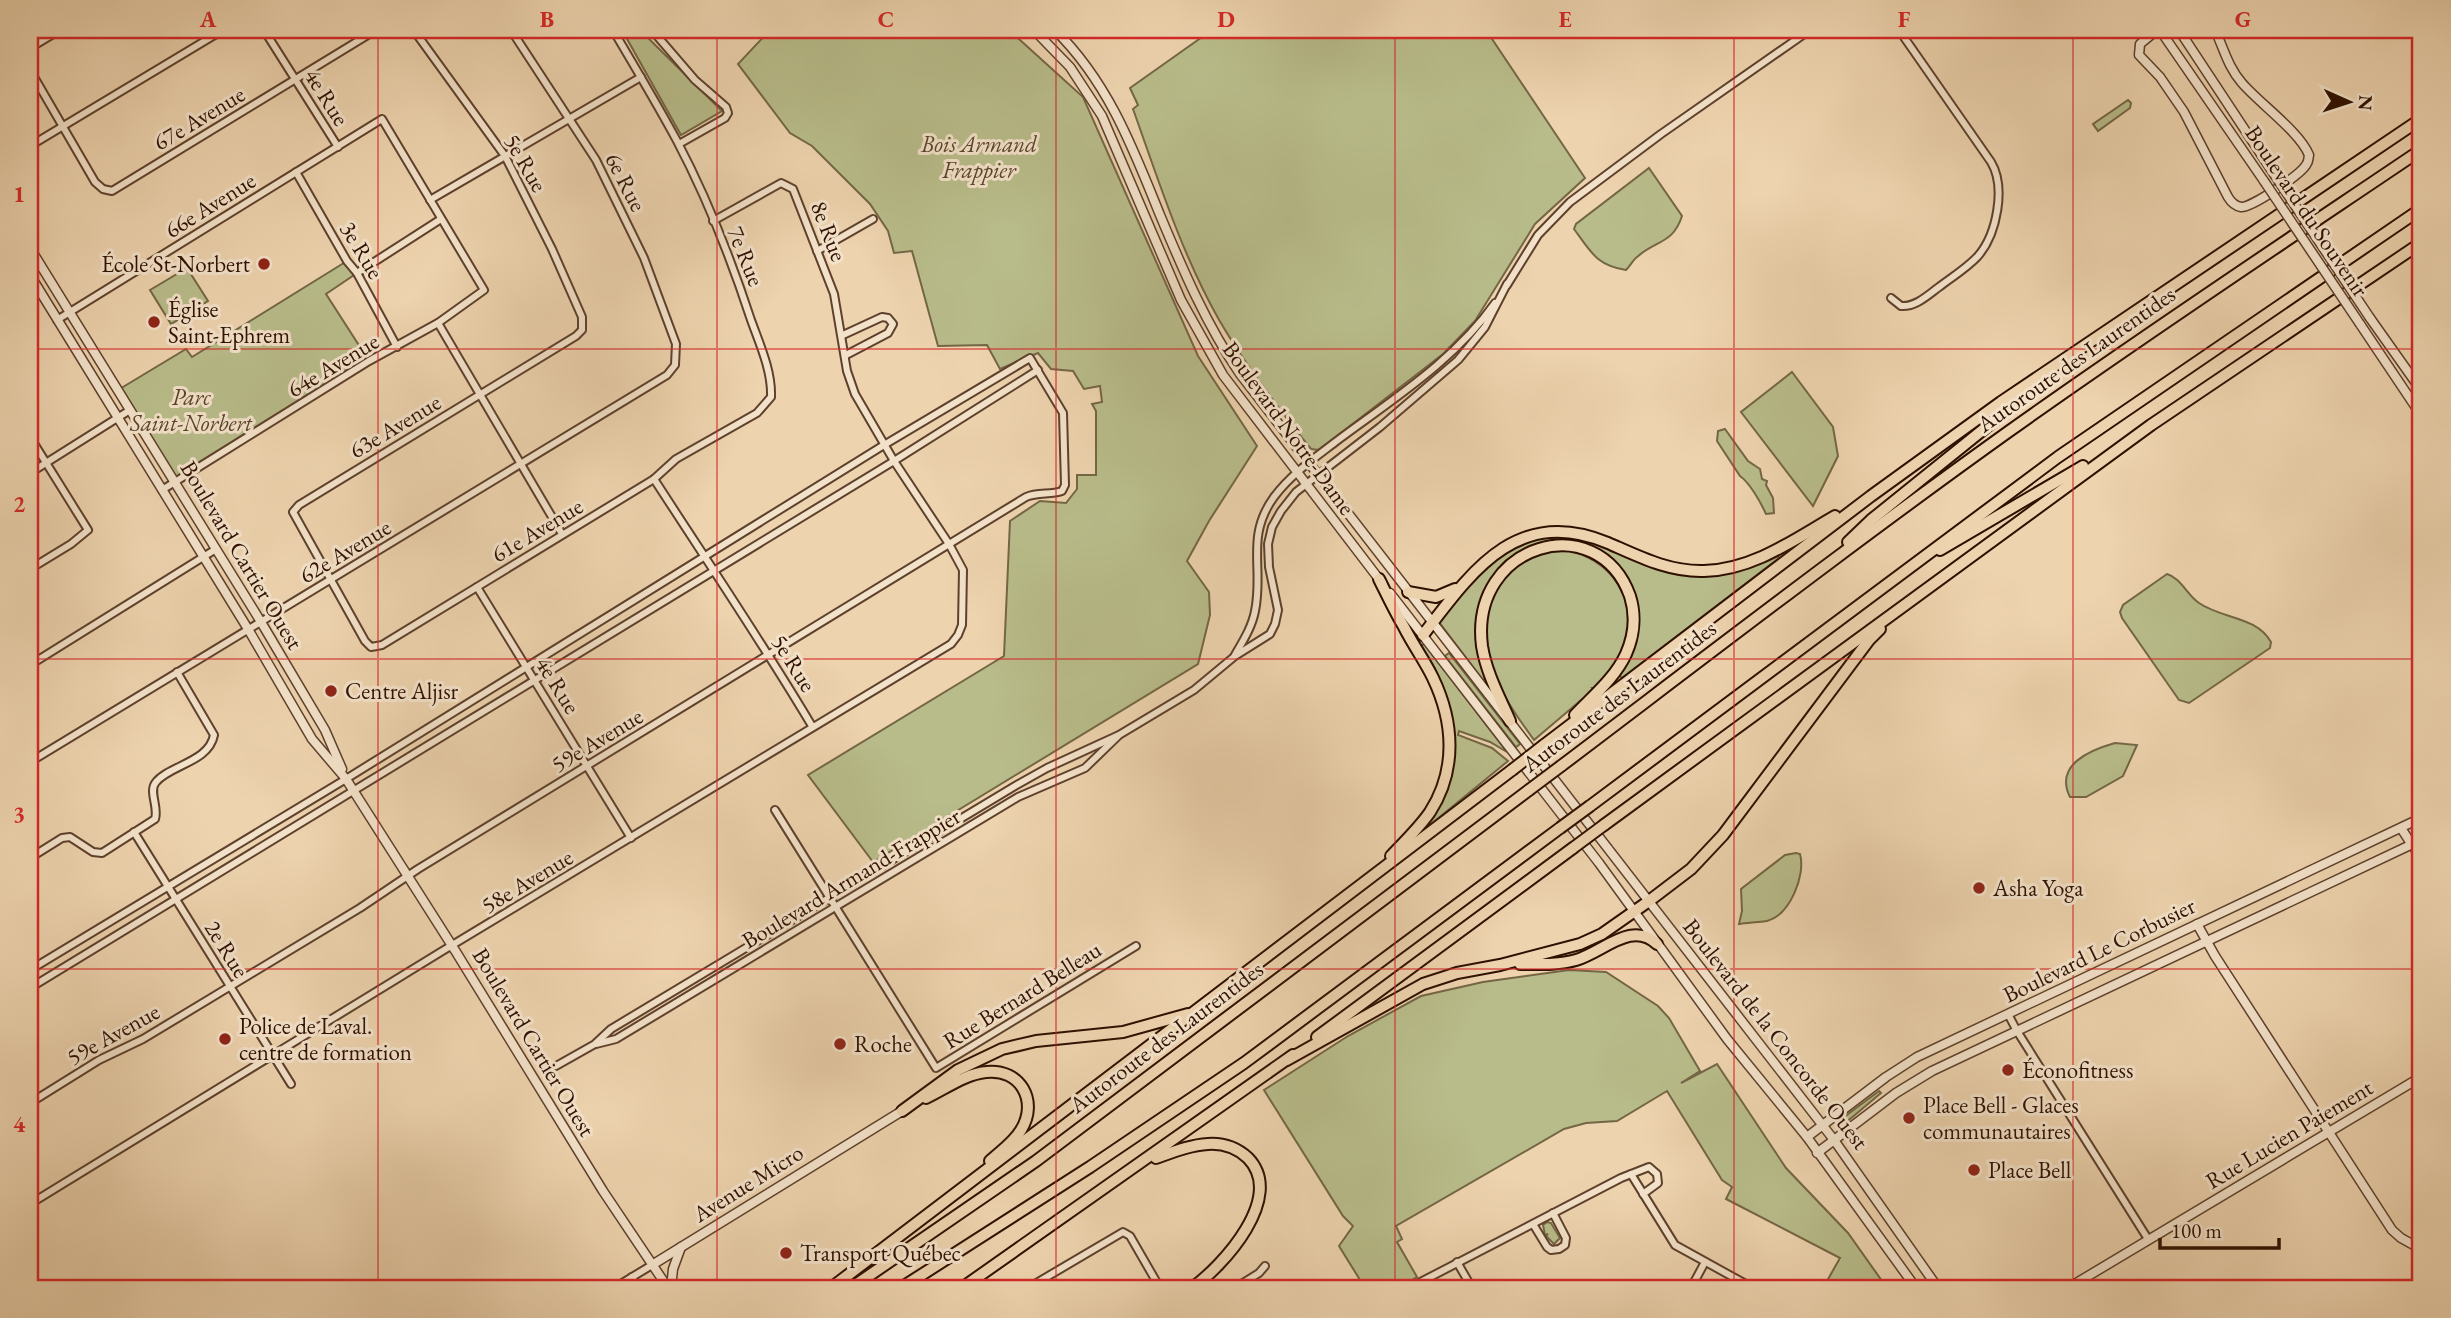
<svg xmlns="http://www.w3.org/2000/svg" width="2451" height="1318" font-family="'EB Garamond',serif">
	<rect width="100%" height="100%" fill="#edd3ae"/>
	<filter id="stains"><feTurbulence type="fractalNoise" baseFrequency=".00286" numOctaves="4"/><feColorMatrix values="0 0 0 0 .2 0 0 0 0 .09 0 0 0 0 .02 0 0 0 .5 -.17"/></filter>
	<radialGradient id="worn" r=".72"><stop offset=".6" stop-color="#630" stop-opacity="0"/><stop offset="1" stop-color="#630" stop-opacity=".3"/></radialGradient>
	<g fill="#b8bc8a" stroke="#746645" stroke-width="2">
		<polygon points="622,30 640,30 722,111 681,135"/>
		<polygon points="770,30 1009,30 1083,97 1198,356 1257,446 1209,521 1187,561 1209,592 1210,615 1198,664 873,862 808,775 1004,656 1010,521 1040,501 1066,503 1077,489 1077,475 1096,475 1096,411 1092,404 1102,402 1100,386 1084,389 1073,371 1051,369 1038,353 1000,369 987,345 938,346 912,251 894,253 888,231 870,204 812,146 790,133 738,64"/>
		<path d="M1212,30h274l99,148 -50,46 -60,97 -32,33 -124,96 -8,-1c-34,-42 -66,-84 -93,-131 -37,-66 -60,-139 -85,-209l5,-4 -8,-17z"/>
		<polygon points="2128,100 2131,103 2130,108 2098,131 2093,124"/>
		<path d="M1649,168l33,48c-9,28 -26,24 -45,41 -4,3 -7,9 -11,13 -30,-5 -35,-18 -52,-41l2,-5z"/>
		<polygon points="347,261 357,273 326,294 369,361 175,482 118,390 186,349 192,357"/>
		<polygon points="187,268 208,301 171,324 150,290"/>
		<polygon points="1792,372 1833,427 1838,456 1813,506 1741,412"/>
		<path d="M1725,429l23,32 12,8 2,10 5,2 -1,4 7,13 1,15 -8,1c-5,-11 -16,-31 -26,-38l-23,-35 1,-10z"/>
		<path d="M1568,536l28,7 48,21 32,9 101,-18 2,3 -157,120 -3,-3 18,-45 -16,-58c-15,-8 -49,-29 -63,-31 -12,-1 -26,4 -36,10 -32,16 -50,55 -45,90 2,13 6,25 9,37l-3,2 -44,-58c26,-33 57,-77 101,-85 9,-2 19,-1 28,-1z"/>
		<path d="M1562,550c48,5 81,53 61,99 -6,15 -18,27 -28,39h-3l1,2 -59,50c-16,-22 -32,-44 -41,-70 -16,-46 -5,-94 42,-116 7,-3 18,-3 27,-4z"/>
		<path d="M2167,574c14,4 20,21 32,29 23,16 57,13 72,39l-1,6 -81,55 -10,-3 -57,-82 -2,-6 3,-7z"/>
		<polygon points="1424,644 1507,752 1490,742 1459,731 1458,735 1492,748 1508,761 1430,825 1427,822 1454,755 1420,647"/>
		<polygon points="1449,653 1520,744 1516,747 1445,656"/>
		<path d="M2115,743l22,2 -14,31 -37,21h-16c-16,-32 20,-47 45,-54z"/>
		<path d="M1796,853l4,1c6,21 -10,61 -33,67 -6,1 -21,2 -28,3l3,-13 -1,-22 44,-34z"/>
		<polygon points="1569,970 1606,972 1658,1006 1669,1018 1700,1071 1681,1083 1717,1064 1786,1168 1848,1233 1887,1288 1823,1288 1840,1258 1726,1199 1732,1187 1722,1180 1667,1091 1617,1121 1586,1123 1564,1129 1396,1226 1402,1239 1397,1242 1417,1277 1398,1288 1381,1288 1377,1282 1365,1288 1339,1246 1353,1226 1343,1216 1264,1090 1348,1036 1421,996 1483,982"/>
		<polygon points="1879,1091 1881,1093 1843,1125 1840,1120"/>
		<polygon points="1547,1222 1551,1223 1560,1238 1554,1244 1546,1236 1548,1234 1545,1235 1543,1225"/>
	</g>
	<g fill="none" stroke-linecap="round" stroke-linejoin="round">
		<defs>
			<g id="minor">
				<polyline points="264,30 338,147"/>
				<path d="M410,30l8,6 87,120 47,93 30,68v13l-6,6 -277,169 -6,7 72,129 6,6 11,-2 272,-166 22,-20 81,-46 14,-16c1,-26 -11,-52 -20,-77 -19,-58 -45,-124 -74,-179 -20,-37 -42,-74 -64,-111"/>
				<polyline points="652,30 695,80 726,107 728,113 725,118 679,144"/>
				<polyline points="30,48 60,30"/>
				<polyline points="30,70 95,182 103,189 112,191 376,30"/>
				<polyline points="30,146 223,30"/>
				<polyline points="296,172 347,261 357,273 397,347"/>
				<polyline points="430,200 641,77"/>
				<polyline points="817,251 873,219"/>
				<polyline points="357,273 441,219"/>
				<polyline points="1507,285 1538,235 1570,202 1661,134 1810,30"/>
				<path d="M1891,298l10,8c15,1 27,-11 38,-19 13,-10 28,-19 39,-31 19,-22 28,-69 13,-94l-92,-132"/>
				<polyline points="57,320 382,119 484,290 438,323 369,361 162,490"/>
				<polyline points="438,323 562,534"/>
				<polyline points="843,335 882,317 888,318 893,324 888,333 846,355"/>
				<polyline points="30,437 88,530 71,544 30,569"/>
				<polyline points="30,473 130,410"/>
				<path d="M654,479c53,82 108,163 158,247"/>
				<polyline points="477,587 631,838"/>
				<path d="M1235,655c8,-14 17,-28 20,-44 9,-43 -10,-74 19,-114 17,-23 42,-40 64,-57 55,-41 117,-80 157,-137"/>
				<polyline points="30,665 216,549"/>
				<polyline points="30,762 667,375 675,365 676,344 644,258 596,160 511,30"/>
				<polyline points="775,810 936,1068 1136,946"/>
				<polyline points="134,832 291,1084"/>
				<polyline points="2412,845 2421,860"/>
				<path d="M30,858l32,-20 8,-1 23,15 9,1 53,-34c4,-12 -7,-28 1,-37 14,-17 53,-20 58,-47l-37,-63"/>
				<path d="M30,970l316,-191 538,-334 146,-87 33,55 2,72 -3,6c-12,4 -24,1 -36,6l-608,372 -58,39 -217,131 -44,21 -69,43"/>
				<polyline points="30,988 894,461 1038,370"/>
				<polyline points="2008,1014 2017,1031 2148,1239"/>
				<polyline points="596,1044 616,1039 1018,797 1085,768 1118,736"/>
				<polyline points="556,1066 595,1044 611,1029 1015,786 1047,768 1119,735 1194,690 1235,656 1270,634 1275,624 1278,610 1269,567 1268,544 1272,527 1281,511 1296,492 1380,427 1458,360 1485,327 1507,284"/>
				<polyline points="1631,1174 1675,1245 1753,1288"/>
				<polyline points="30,1204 444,950 951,644 958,635 962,625 963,570 949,544 894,461 855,394 847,371 834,294 793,189 781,183 713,221"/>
				<polyline points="1533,1224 1547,1247 1551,1250 1559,1249 1565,1245 1566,1238 1553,1213"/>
				<polyline points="1457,1262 1472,1288"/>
				<polyline points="632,1277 638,1288"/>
				<polyline points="1373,1287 1374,1288"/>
				<polyline points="614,1288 652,1265"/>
				<polyline points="1028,1288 1123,1232 1130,1236 1160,1288"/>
				<polyline points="1235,1288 1259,1273 1265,1266"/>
				<polyline points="1409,1288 1621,1178 1649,1167 1657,1174 1658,1183 1643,1194"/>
				<polyline points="1691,1288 1705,1262"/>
			</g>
			<g id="tertiary">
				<polyline points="1034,30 1070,67 1102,116 1181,300 1223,375 1382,583"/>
				<path d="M1055,30c53,52 78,118 105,185 23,55 46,109 80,159l594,766 104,148"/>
				<path d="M2157,30l-17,14 -1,11 21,22 24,35 44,85c3,5 7,9 13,10 10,1 59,-32 65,-42 3,-4 2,-5 3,-10 -9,-23 -50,-52 -67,-72 -14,-16 -18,-34 -27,-53"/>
				<polyline points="2160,30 2264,181"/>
				<polyline points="2179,30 2274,174"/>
				<polyline points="30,248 261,622 325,730 342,769"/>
				<polyline points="30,275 248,629 312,739 346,779 456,952 603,1191 668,1288"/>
				<polyline points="2370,318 2421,390"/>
				<polyline points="2360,324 2421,415"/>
				<polyline points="1390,593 1599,863 1727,1039 1807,1137 1916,1288"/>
				<polyline points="2401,828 2412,845"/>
				<polyline points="2197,924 2215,956 2392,1230 2401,1238 2421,1249"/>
				<polyline points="1807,1137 1886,1077 1917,1057 2421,818"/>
				<polyline points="1817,1153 1896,1093 1932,1071 2421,840"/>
				<polyline points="652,1265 902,1111"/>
				<polyline points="671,1288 673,1269 681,1247"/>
				<polyline points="2068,1288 2421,1077"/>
			</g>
			<g id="motorway">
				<polyline points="1848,542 1871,520 2041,383"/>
				<polyline points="1940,550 2083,466"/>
				<path d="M1379,579c8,16 16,33 25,48 9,18 21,34 29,51 21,44 24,92 -3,134 -11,16 -26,30 -39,44"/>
				<polyline points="1408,592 1436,597 1455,589"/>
				<path d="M1423,635c49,-64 94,-130 185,-92 32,14 61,29 96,28 49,-1 91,-32 131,-55"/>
				<path d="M1510,721c-11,-25 -24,-49 -28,-75 -13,-103 116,-139 148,-50 6,19 4,40 -4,58 -11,24 -33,42 -51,61"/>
				<polyline points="1544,745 1871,496 2001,402 2421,119"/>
				<path d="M1561,766c148,-112 296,-226 447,-334 136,-97 275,-189 413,-282"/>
				<polyline points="1590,806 2058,457 2421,209"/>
				<polyline points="1604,825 2151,425 2421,243"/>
				<path d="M1520,964c19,0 38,1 56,-4 27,-8 56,-40 81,-16"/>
				<polyline points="1317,1037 1573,848"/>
				<polyline points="1287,1060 1423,984 1457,973 1500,965 1580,944 1602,934 1649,901 1691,869 1723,835 1869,640 1880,629"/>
				<path d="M926,1098c19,-9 39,-24 60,-26 34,-4 53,29 35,58 -7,12 -20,21 -31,31"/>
				<polyline points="902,1111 958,1070 1002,1049 1036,1041 1123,1032 1188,1014"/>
				<path d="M1156,1158c17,-6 34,-13 52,-14 15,-1 29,4 40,14 38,39 -25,108 -56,130"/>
				<polyline points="831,1288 1512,770"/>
				<polyline points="851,1288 1036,1161 1529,790"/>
				<polyline points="901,1288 1090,1167 1244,1063 1560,828"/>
				<polyline points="962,1288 1293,1055"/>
			</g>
		</defs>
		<use href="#minor" stroke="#5e412c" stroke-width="10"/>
		<use href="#tertiary" stroke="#5e412c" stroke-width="11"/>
		<use href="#motorway" stroke="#2f1000" stroke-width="14"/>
		<use href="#minor" stroke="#f3e2ca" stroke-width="6"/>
		<use href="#tertiary" stroke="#f3e2ca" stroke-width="8"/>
		<use href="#motorway" stroke="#edd3ae" stroke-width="10"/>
		<defs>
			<g id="tertiary-bridge">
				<polyline points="2274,174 2370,318"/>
				<polyline points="2264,181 2360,324"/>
			</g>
			<g id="motorway-bridge">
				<polyline points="1512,770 1544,745"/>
				<polyline points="1529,790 1561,766"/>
				<polyline points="1560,828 1590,806"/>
				<polyline points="1573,848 1604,825"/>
			</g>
		</defs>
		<use href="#tertiary-bridge" stroke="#5e412c" stroke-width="11" stroke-linecap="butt"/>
		<use href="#motorway-bridge" stroke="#2f1000" stroke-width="14" stroke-linecap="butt"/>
		<use href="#tertiary-bridge" stroke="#f3e2ca" stroke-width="8"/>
		<use href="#motorway-bridge" stroke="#edd3ae" stroke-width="10"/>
	</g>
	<path fill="none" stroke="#d62828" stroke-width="2" stroke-opacity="0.55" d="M378,30v1258M717,30v1258M1056,30v1258M1395,30v1258M1734,30v1258M2073,30v1258M30,349h2391M30,659h2391M30,969h2391"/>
	<g fill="#8f2418" stroke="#f3e2ca" stroke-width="2.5">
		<circle cx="264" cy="264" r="7"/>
		<circle cx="154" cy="322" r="7"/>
		<circle cx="331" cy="691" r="7"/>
		<circle cx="1979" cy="888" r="7"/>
		<circle cx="225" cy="1039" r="7"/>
		<circle cx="840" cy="1044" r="7"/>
		<circle cx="2008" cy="1070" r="7"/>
		<circle cx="1909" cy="1118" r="7"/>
		<circle cx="1974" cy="1170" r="7"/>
		<circle cx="786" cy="1253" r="7"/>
	</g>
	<g text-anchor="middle" stroke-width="6" stroke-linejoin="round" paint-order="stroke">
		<g font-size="23" fill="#2f1000" stroke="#f3e2ca">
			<text transform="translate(327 97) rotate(58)" y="8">4e Rue</text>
			<text transform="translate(199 118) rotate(-31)" y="8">67e Avenue</text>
			<text transform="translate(526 163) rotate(60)" y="8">5e Rue</text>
			<text transform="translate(626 182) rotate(63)" y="8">6e Rue</text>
			<text transform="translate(210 205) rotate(-32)" y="8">66e Avenue</text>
			<text transform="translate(2307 211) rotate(56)" y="8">Boulevard du Souvenir</text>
			<text transform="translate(829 231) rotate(69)" y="8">8e Rue</text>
			<text transform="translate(362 250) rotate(59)" y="8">3e Rue</text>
			<text transform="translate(746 256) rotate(68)" y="8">7e Rue</text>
			<text transform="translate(2076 359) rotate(-35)" y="8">Autoroute des Laurentides</text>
			<text transform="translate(333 365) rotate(-31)" y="8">64e Avenue</text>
			<text transform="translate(395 426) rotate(-31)" y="8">63e Avenue</text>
			<text transform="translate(1289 428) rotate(54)" y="8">Boulevard Notre-Dame</text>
			<text transform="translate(537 530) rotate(-31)" y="8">61e Avenue</text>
			<text transform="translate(345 551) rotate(-31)" y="8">62e Avenue</text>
			<text transform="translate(242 555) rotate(59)" y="8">Boulevard Cartier Ouest</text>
			<text transform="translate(794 663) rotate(58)" y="8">5e Rue</text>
			<text transform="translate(558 685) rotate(58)" y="8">4e Rue</text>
			<text transform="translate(1619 696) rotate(-37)" y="8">Autoroute des Laurentides</text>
			<text transform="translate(597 740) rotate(-31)" y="8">59e Avenue</text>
			<text transform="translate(851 878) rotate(-31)" y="8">Boulevard Armand-Frappier</text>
			<text transform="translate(527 881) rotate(-31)" y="8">58e Avenue</text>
			<text transform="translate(227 949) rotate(58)" y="8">2e Rue</text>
			<text transform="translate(2099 950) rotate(-26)" y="8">Boulevard Le Corbusier</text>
			<text transform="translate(1022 995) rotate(-32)" y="8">Rue Bernard Belleau</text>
			<text transform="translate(113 1034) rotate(-29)" y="8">59e Avenue</text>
			<text transform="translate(1776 1034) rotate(52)" y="8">Boulevard de la Concorde Ouest</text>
			<text transform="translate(1166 1037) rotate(-37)" y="8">Autoroute des Laurentides</text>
			<text transform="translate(534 1042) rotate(59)" y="8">Boulevard Cartier Ouest</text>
			<text transform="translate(2289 1134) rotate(-31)" y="8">Rue Lucien Paiement</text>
			<text transform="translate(748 1183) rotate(-32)" y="8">Avenue Micro</text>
		</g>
		<g font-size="23" font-style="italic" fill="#584429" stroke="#f3e2ca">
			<text x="979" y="152">Bois Armand<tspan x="979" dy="26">Frappier</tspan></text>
			<text x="191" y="405">Parc<tspan x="191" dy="26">Saint-Norbert</tspan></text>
		</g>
		<g font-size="23" fill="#2f1000" stroke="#f3e2ca" text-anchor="start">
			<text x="250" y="272" text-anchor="end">École St-Norbert</text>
			<text x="168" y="317">Église<tspan x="168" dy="26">Saint-Ephrem</tspan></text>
			<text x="345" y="699">Centre Aljisr</text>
			<text x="1993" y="896">Asha Yoga</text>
			<text x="239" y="1034">Police de Laval.<tspan x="239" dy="26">centre de formation</tspan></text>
			<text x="854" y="1052">Roche</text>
			<text x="2022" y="1078">Éconofitness</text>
			<text x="1923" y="1113">Place Bell - Glaces<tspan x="1923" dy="26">communautaires</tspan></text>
			<text x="1988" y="1178">Place Bell</text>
			<text x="800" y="1261">Transport Québec</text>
		</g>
	</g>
	<rect width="2451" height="1318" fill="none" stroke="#edd3ae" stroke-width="77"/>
	<g transform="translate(2349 102) rotate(93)" stroke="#f3e2ca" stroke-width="5" paint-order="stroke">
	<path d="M0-5L12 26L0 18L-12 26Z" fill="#2f1000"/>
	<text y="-10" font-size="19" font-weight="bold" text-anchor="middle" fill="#2f1000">N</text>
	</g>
	<path d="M2160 1238v10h119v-10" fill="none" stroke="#2f1000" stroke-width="3.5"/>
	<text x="2171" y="1238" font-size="21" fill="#2f1000" stroke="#f3e2ca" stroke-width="5" paint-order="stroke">100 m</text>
	<rect x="38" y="38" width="2374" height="1242" fill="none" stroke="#d62828" stroke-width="2.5"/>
	<g font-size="23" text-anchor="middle" font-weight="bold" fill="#d62828">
		<text x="208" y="27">A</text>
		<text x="547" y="27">B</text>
		<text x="886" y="27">C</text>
		<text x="1226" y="27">D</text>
		<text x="1565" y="27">E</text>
		<text x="1904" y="27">F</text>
		<text x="2243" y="27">G</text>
		<text x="19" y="202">1</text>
		<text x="19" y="512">2</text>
		<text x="19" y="822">3</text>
		<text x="19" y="1132">4</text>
	</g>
	<rect width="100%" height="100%" filter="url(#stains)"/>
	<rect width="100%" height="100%" fill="url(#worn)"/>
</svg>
